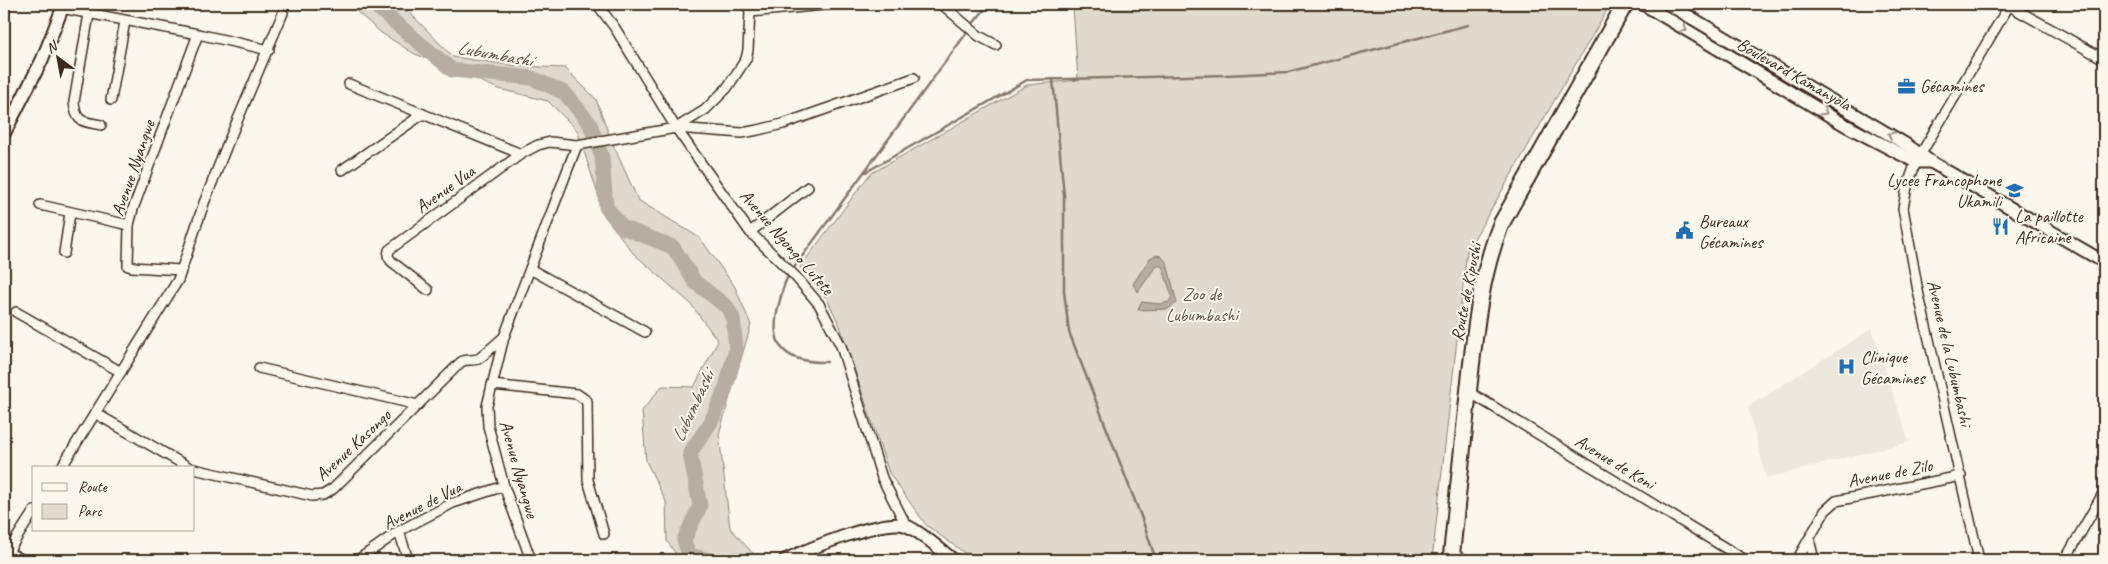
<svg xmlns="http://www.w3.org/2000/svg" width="2108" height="564" font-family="Caveat,sans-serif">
	<rect width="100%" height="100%" fill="#fbf7ec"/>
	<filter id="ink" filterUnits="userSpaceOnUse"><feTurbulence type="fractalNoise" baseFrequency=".02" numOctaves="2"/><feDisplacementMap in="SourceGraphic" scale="10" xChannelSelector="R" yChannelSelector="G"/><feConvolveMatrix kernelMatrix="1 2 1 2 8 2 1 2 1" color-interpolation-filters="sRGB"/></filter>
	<g filter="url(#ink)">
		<polygon fill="#ede8dd" points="1872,328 1909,442 1766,478 1748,407"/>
		<g fill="#dfd9ce" stroke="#8d8276">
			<polygon points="348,4 397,4 413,16 453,57 517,66 565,68 596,99 611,140 638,200 700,238 735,287 751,325 719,434 730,528 758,559 757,560 680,560 667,541 666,502 646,461 642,411 662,386 694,387 718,341 690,303 633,253 605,216 577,130 548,101 499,89 413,53 380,32"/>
			<polygon points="1069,4 1610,5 1467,251 1432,560 974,560 926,525 889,473 840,326 827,299 800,267 870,174 1027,85 1078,80 1073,7"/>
		</g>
		<polygon fill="#b6aea2" stroke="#85796d" points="1156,255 1161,256 1167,263 1177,303 1168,309 1138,310 1141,302 1161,304 1169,302 1172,296 1162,266 1156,266 1138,292 1133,284 1150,258"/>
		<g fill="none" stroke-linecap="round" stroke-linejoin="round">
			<g stroke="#85796d" stroke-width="2.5">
				<polyline points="971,26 989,4"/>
				<polyline points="1053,79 1064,196 1064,291 1069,332 1142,519 1156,560"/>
				<polyline points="866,172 1027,80 1226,75 1288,72 1468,25"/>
				<polyline points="792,270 968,31"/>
				<path d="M789,275c-5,7 -7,17 -9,25 -13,44 2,63 47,62"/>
			</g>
			<polyline stroke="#b6aea2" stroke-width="15" points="373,4 452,70 532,78 565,93 590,124 602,157 606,207 622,227 673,247 695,282 727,307 733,318 736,349 726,387 711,422 690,453 700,506 684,540 689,555 710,560"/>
			<defs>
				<g id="street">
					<polyline points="597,4 615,28 676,128 750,232 795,276 819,304 841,346 882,478 906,525"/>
					<polyline points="939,4 945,7 979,36 996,45"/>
					<polyline points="2006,4 2104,59"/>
					<polyline points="61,8 198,34 269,50"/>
					<polyline points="750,12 835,4"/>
					<path d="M89,14l-15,88c2,21 8,19 27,23"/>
					<polyline points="349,84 521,154"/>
					<polyline points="111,100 125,21"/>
					<polyline points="676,128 742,133 758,130 783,124 914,78"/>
					<polyline points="342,170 423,114"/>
					<polyline points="40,205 129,225"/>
					<polyline points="750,232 808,187"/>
					<polyline points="64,253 70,213"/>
					<polyline points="530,269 645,332"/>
					<polyline points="181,270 132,267 128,266 129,225 133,209 198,34"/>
					<polyline points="428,290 391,261 388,256 389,250 521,154 538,145 550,142 577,145 676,128 705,110 727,88 746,59 748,50 750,12 747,4"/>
					<polyline points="16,312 121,372"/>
					<polyline points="259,368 418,405"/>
					<polyline points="492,385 577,394 587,401 588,480 604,534"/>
					<polyline points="1469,392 1745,560"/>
					<polyline points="95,413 190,468"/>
					<polyline points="61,468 178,280 204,203 227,145 283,13"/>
					<path d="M194,469l118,27 11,-1 10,-6 128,-127c6,-4 12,0 19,-4l24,-21"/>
					<polyline points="399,531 408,560"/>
					<polyline points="1809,539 1814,560"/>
					<polyline points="7,553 34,511"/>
					<polyline points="1452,553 1464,560"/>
					<polyline points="358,560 399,531 453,503 504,486"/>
					<polyline points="531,560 504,486 488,426 487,406 504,337 577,145"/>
					<polyline points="1797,560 1825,511 1836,501 1961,476"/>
					<polyline points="1979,560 1918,291 1903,208 1907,187 1916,162 2010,4"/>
					<polyline points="2065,560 2104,492"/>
				</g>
				<g id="secondary">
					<polyline points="1643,4 1845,125 1916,162 1931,162"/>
					<polyline points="1668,4 1907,145 1931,162 2104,262"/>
					<polyline points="4,134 42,60 64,4"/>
					<polyline points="4,551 20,560"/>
					<path d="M785,560c21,-10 102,-44 122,-34 17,8 32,23 47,34"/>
				</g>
				<path id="highway" d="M1451,560c5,-52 11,-104 16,-156 7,-60 11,-123 34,-180l124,-220"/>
			</defs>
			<use href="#street" stroke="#3b2a1e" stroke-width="12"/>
			<use href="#secondary" stroke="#3b2a1e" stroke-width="15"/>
			<use href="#highway" stroke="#3b2a1e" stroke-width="19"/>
			<use href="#street" stroke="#fbf7ec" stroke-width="9"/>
			<use href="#secondary" stroke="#fbf7ec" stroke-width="11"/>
			<use href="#highway" stroke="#fbf7ec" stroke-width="15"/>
		</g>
		<defs><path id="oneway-chevron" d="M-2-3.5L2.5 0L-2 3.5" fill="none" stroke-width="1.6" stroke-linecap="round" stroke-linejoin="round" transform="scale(1.25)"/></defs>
		<g stroke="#9b9085">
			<use href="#oneway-chevron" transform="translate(1684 29) rotate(32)"/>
			<use href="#oneway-chevron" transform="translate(1824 112) rotate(31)"/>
			<use href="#oneway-chevron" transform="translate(1891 135) rotate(-149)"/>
		</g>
	</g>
	<defs>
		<symbol id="office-bare" viewBox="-9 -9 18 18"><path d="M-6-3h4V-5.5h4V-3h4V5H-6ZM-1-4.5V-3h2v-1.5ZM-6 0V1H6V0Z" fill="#1f6fb2" stroke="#fbf7ec" stroke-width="2.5" paint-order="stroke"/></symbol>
		<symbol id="school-bare" viewBox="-9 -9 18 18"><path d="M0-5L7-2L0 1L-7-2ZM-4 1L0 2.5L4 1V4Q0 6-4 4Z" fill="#1f6fb2" stroke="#fbf7ec" stroke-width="2.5" paint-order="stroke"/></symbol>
		<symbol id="restaurant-bare" viewBox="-9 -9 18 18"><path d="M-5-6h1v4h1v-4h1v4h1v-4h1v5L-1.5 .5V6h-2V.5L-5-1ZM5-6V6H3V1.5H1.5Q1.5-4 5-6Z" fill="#1f6fb2" stroke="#fbf7ec" stroke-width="2.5" paint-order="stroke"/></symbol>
		<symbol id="civic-bare" viewBox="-9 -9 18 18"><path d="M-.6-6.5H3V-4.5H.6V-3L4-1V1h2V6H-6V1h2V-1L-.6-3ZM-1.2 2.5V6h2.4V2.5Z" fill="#1f6fb2" stroke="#fbf7ec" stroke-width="2.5" paint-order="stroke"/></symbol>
		<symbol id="hospital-bare" viewBox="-9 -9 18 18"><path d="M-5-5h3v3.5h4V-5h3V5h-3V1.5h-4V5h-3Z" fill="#1f6fb2" stroke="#fbf7ec" stroke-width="2.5" paint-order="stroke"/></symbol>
	</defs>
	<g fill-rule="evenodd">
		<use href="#office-bare" x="1894" y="74" width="25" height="25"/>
		<use href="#school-bare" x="2002" y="178" width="25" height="25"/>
		<use href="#restaurant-bare" x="1988" y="214" width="25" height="25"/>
		<use href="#civic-bare" x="1672" y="218" width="25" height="25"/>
		<use href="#hospital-bare" x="1834" y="354" width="25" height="25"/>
	</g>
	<g text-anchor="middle" stroke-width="4" stroke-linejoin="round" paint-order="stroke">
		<g font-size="18" fill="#3b2a1e" stroke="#fbf7ec">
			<text transform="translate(1794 74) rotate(30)" y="6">Boulevard Kamanyola</text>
			<text transform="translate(133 168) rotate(-71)" y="6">Avenue Nyangwe</text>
			<text transform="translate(445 189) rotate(-36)" y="6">Avenue Vua</text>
			<text transform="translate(787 242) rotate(49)" y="6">Avenue Ngongo Lutete</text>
			<text transform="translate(1466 292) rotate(-79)" y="6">Route de Kipushi</text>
			<text transform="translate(1950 353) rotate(77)" y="6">Avenue de la Lubumbashi</text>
			<text transform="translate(353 445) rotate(-43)" y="6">Avenue Kasongo</text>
			<text transform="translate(1615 462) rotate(31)" y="6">Avenue de Koni</text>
			<text transform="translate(519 469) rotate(74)" y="6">Avenue Nyangwe</text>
			<text transform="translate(1890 473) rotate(-11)" y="6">Avenue de Zilo</text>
			<text transform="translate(422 505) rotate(-27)" y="6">Avenue de Vua</text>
		</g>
		<g font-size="18" fill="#3b2a1e" stroke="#fbf7ec" text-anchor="start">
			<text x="1920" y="92">Gécamines</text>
			<text x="2001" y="186" text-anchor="end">Lycee Francophone<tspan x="2001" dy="21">Ukamili</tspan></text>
			<text x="2015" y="222">La paillotte<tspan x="2015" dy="21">Africaine</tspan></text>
			<text x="1699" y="227">Bureaux<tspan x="1699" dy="21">Gécamines</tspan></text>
			<text x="1861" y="363">Clinique<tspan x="1861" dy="21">Gécamines</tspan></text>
		</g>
		<g font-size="18" fill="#64564a" stroke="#fbf7ec">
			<text x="1202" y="300">Zoo de<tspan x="1202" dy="21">Lubumbashi</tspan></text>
		</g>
		<g font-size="19" font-style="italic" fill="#605246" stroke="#fbf7ec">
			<text transform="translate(495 53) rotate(10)" y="7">Lubumbashi</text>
			<text transform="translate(692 406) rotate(-65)" y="7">Lubumbashi</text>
		</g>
	</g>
	<rect width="2108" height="564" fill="none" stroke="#fbf7ec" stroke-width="20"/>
	<rect x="10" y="10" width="2088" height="544" fill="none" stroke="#3b2a1e" stroke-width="2" filter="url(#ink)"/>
	<rect x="32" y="466" width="162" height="65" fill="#fbf7ec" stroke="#aea59a"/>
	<rect x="42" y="483" width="25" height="8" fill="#fbf7ec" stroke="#aea59a"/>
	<text x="78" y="492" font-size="15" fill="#3b2a1e">Route</text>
	<rect x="42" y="504" width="25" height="15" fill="#dfd9ce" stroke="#aea59a"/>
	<text x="78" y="516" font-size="15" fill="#3b2a1e">Parc</text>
	<g transform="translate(58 58) rotate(328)" stroke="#fbf7ec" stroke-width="4" paint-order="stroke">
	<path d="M0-4L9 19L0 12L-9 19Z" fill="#3b2a1e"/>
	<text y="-8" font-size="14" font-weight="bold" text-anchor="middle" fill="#3b2a1e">N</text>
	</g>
</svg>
